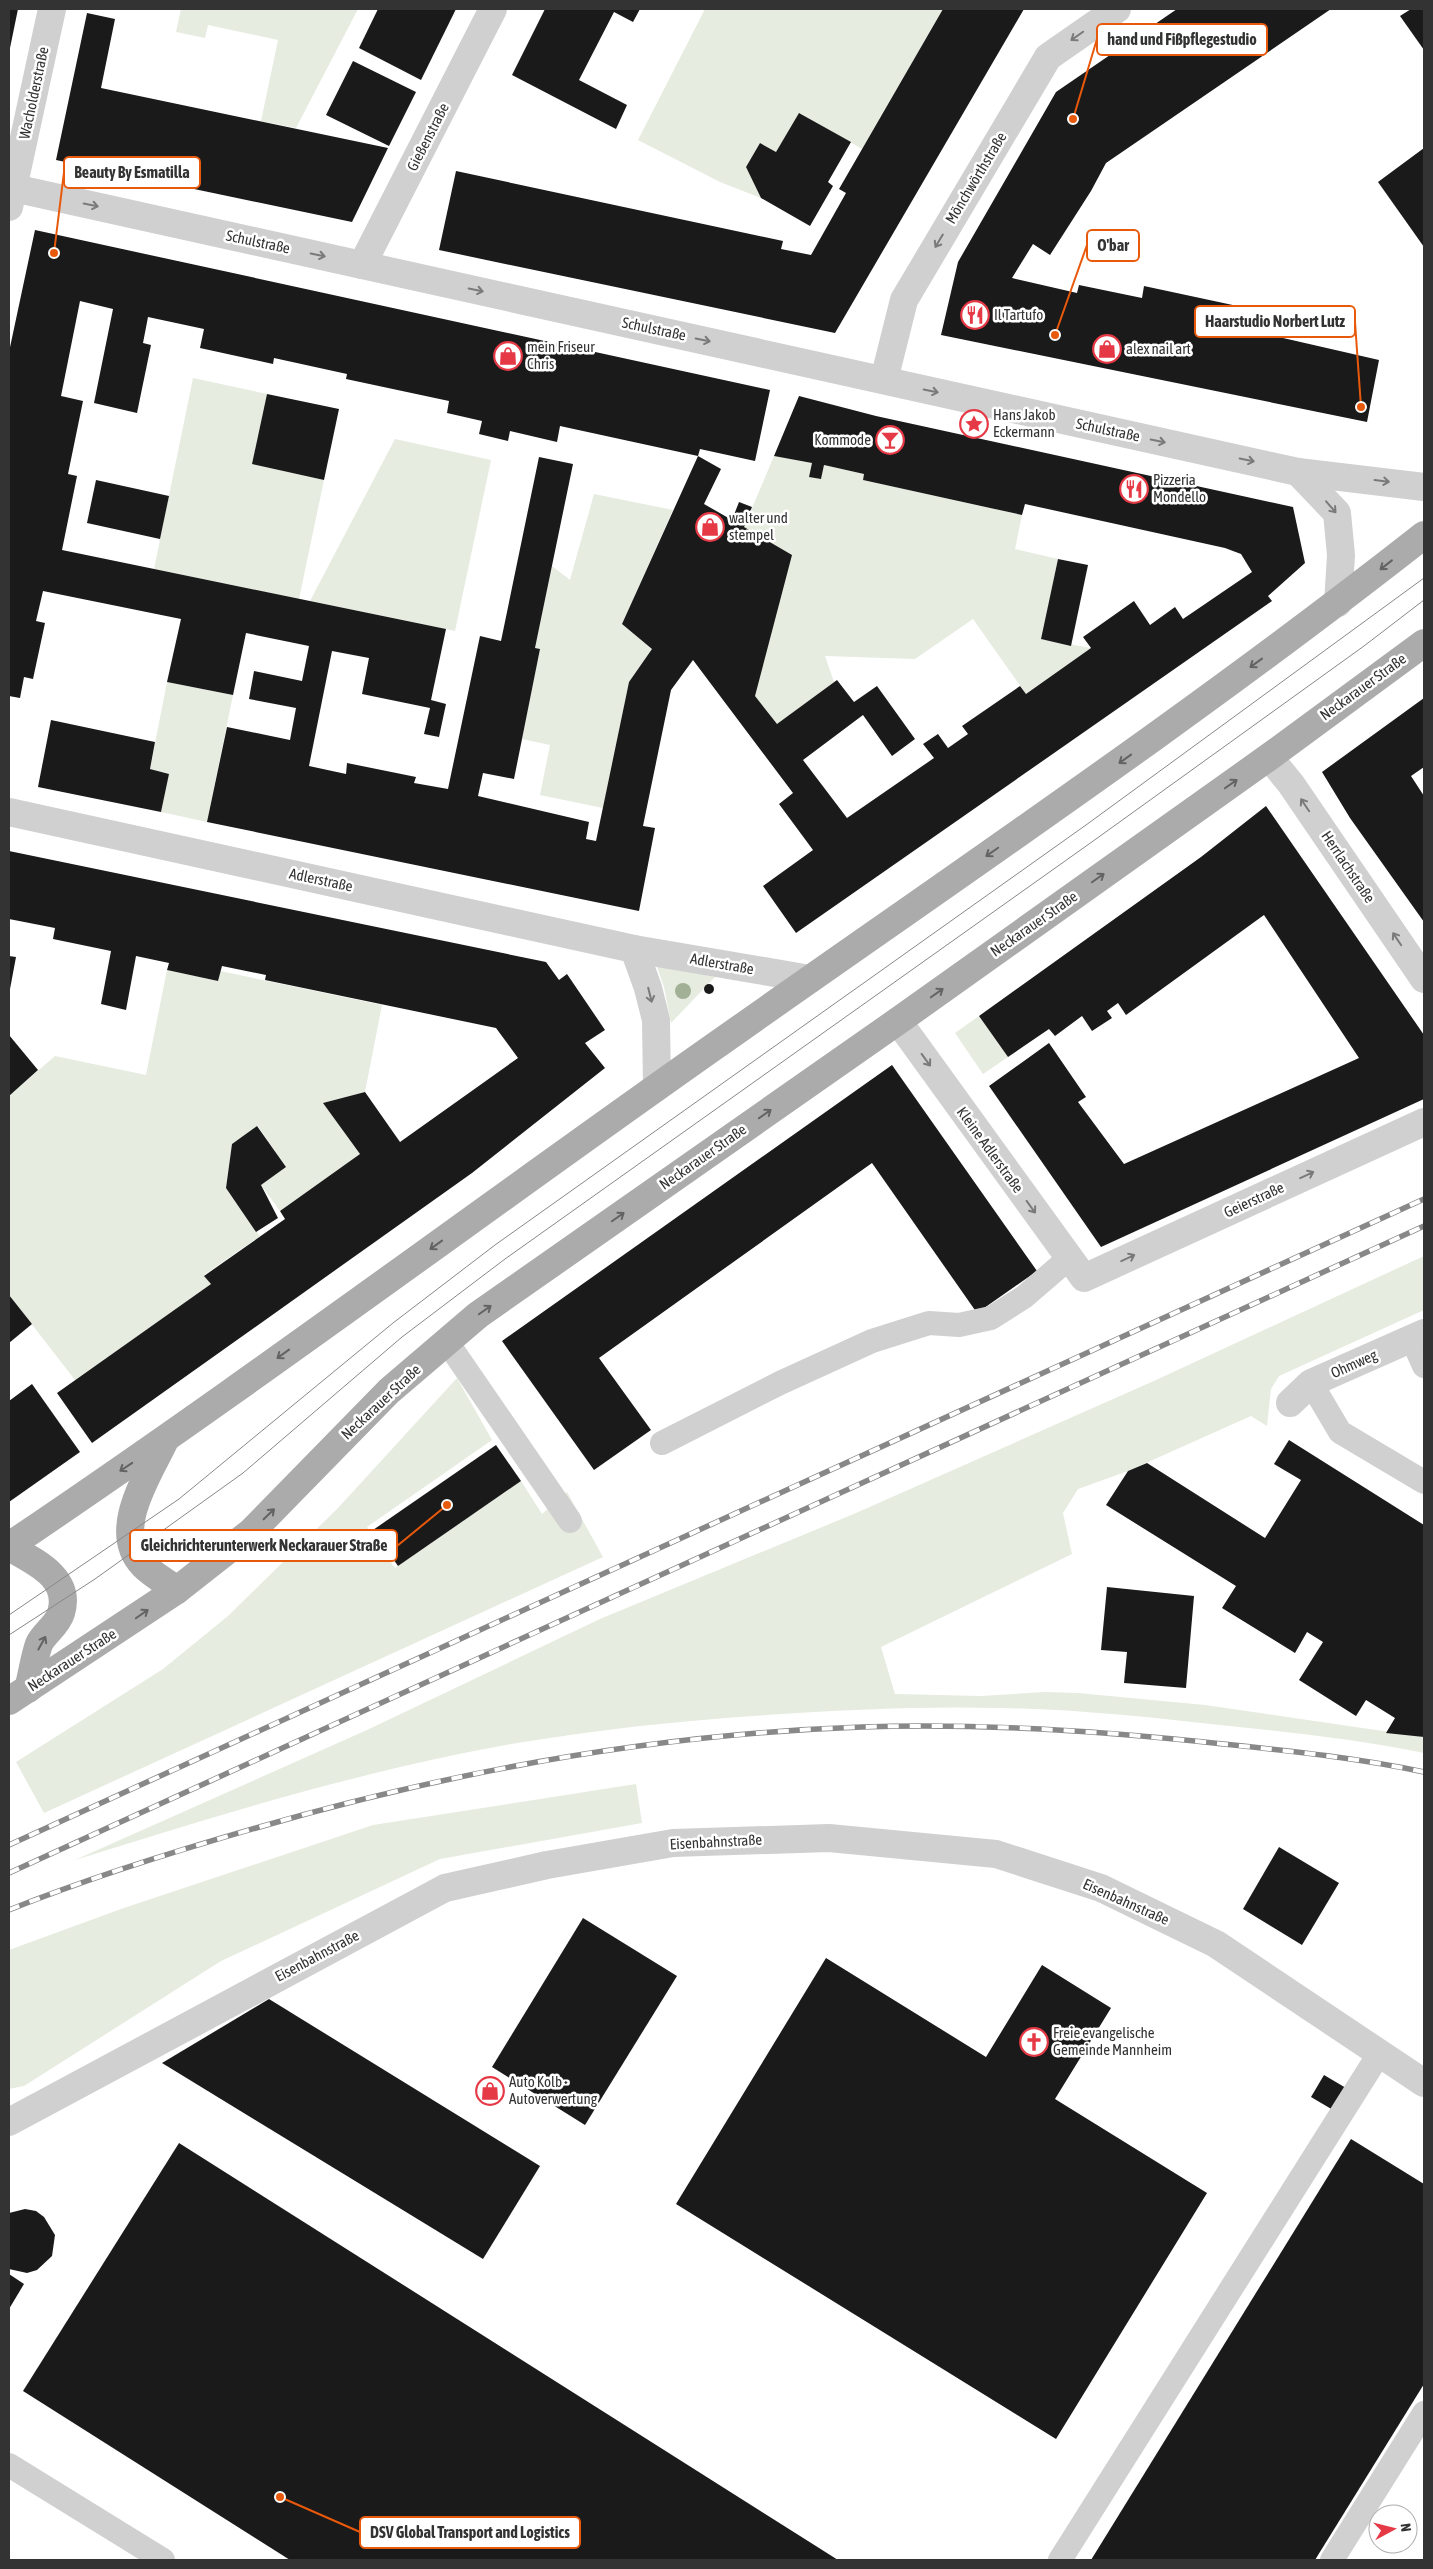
<svg xmlns="http://www.w3.org/2000/svg" width="1433" height="2569" font-family="'Asap Condensed',sans-serif">
	<rect width="100%" height="100%" fill="#fff"/>
	<g fill="#e6ecdf">
		<polygon points="181,9 358,9 296,128 261,121 278,40 208,25 205,38 176,32"/>
		<polygon points="705,9 943,9 862,149 800,113 776,152 760,143 746,167 761,198 720,182 638,140"/>
		<polygon points="193,378 267,394 252,464 324,480 299,599 154,569"/>
		<polygon points="395,439 491,460 455,631 310,601"/>
		<polygon points="774,456 812,463 810,477 821,479 824,465 864,474 863,480 1022,515 1015,549 1058,559 1041,639 1091,648 1026,694 973,619 915,659 825,656 834,682 777,725 755,696 744,527"/>
		<polygon points="594,494 673,510 622,624 652,649 629,682 603,808 540,795 550,745 522,739 540,649 535,648 552,566 570,580"/>
		<polygon points="167,682 233,695 207,822 161,812 169,774 150,769"/>
		<polygon points="656,964 715,977 671,1023 664,987"/>
		<polygon points="167,970 218,981 220,971 382,1005 365,1092 324,1103 360,1154 280,1211 261,1185 286,1167 258,1126 232,1144 226,1188 260,1236 204,1275 211,1284 75,1380 9,1295 9,1096 55,1056 146,1075"/>
		<polygon points="979,1016 1008,1057 983,1074 955,1033"/>
		<path d="M1424,1256v54l-145,66 -8,13 -4,37 -16,-10 -123,55 -50,18 -15,24 9,41 -191,93 14,47 86,2 64,-4 33,1 127,12 219,32v16c-67,-14 -136,-21 -204,-28 -73,-8 -147,-16 -220,-17 -78,-2 -156,2 -234,7 -103,7 -206,18 -307,39 -130,27 -257,66 -384,106l292,-130 233,-111 256,-106 300,-133z"/>
		<polygon points="457,1378 492,1440 367,1527 395,1568 521,1481 542,1514 567,1492 603,1557 44,1813 16,1762 163,1669 228,1616 338,1508"/>
		<polygon points="636,1784 642,1823 440,1859 221,1961 24,2086 9,2089 9,1950 121,1909 373,1825"/>
	</g>
	<g fill="#1a1a1a">
		<polygon points="9,9 18,9 10,48 9,48"/>
		<polygon points="378,9 456,9 421,80 359,48"/>
		<polygon points="545,9 640,9 633,22 614,12 579,80 627,105 616,129 512,75"/>
		<polygon points="943,9 1024,9 835,333 439,250 456,171 783,241 781,249 811,255 846,193 839,189"/>
		<polygon points="1177,9 1331,9 1106,163 1091,191 1050,255 1033,244 1012,278 1077,293 1079,285 1142,298 1144,286 1270,313 1266,334 1379,360 1367,422 941,335 958,262 1056,92"/>
		<polygon points="1411,9 1424,9 1424,50 1400,16"/>
		<polygon points="87,13 115,19 101,88 388,148 352,222 56,160"/>
		<polygon points="353,61 416,92 389,146 326,115"/>
		<polygon points="799,113 851,142 828,182 833,186 810,226 761,198 746,167 760,143 776,152"/>
		<polygon points="1424,148 1424,247 1378,182"/>
		<polygon points="35,230 770,390 755,461 700,449 698,456 560,426 557,442 510,431 508,441 479,434 482,421 447,413 449,401 346,379 347,374 274,358 273,364 200,348 204,329 148,317 143,343 151,345 137,413 94,403 113,309 80,301 61,396 83,401 68,474 77,476 62,550 446,629 431,700 446,704 439,737 424,734 430,708 362,694 369,658 332,651 309,766 346,774 347,763 416,777 414,783 448,789 480,636 501,641 539,457 573,464 535,648 540,649 514,779 483,773 478,796 589,822 586,839 596,841 629,682 652,649 622,624 698,456 721,469 704,504 732,520 739,502 752,507 744,527 792,555 755,696 777,724 837,680 854,702 877,686 915,739 892,756 863,715 803,760 847,818 934,758 923,744 938,734 948,748 968,734 962,726 1020,686 1026,694 1091,648 1083,637 1134,601 1150,625 1175,607 1183,619 1252,572 1241,554 1225,548 1025,504 1022,515 863,480 864,474 824,465 821,479 809,477 812,463 774,456 799,396 876,416 1293,507 1305,563 1268,596 1272,601 796,933 763,886 813,850 779,804 793,793 693,660 671,690 643,826 655,828 639,911 207,822 227,727 290,740 296,708 249,699 254,671 302,681 309,646 246,633 233,695 167,682 181,619 43,591 36,621 45,623 33,679 24,677 20,698 9,696 9,352"/>
		<polygon points="267,394 339,409 324,480 252,464"/>
		<polygon points="96,480 169,496 160,539 87,523"/>
		<polygon points="1058,559 1088,565 1071,646 1041,639"/>
		<polygon points="1424,698 1424,767 1411,776 1424,796 1424,922 1350,818 1322,772"/>
		<polygon points="51,720 155,742 150,769 169,774 161,812 38,787"/>
		<polygon points="1266,806 1424,1035 1424,1099 1101,1247 989,1086 1049,1043 1086,1097 1078,1102 1124,1164 1359,1058 1264,915 1126,1015 1118,1003 1107,1011 1112,1018 1092,1031 1082,1016 1055,1036 1049,1029 1008,1057 979,1016 1201,857"/>
		<polygon points="9,851 546,962 559,980 567,974 605,1030 585,1043 605,1068 472,1173 92,1443 57,1393 211,1284 204,1276 285,1219 280,1211 360,1154 323,1103 365,1092 400,1142 518,1058 496,1028 265,980 266,975 222,966 218,981 167,970 169,963 136,956 126,1010 101,1004 111,951 53,939 55,928 9,919"/>
		<polygon points="9,956 16,957 10,989 9,989"/>
		<circle cx="709" cy="989" r="5"/>
		<polygon points="9,1035 38,1070 9,1096"/>
		<polygon points="892,1065 1037,1271 977,1313 872,1163 599,1358 651,1430 594,1470 502,1341"/>
		<polygon points="257,1126 286,1167 261,1185 278,1218 256,1232 226,1188 232,1144"/>
		<polygon points="9,1295 32,1324 9,1343"/>
		<polygon points="32,1384 80,1452 9,1502 9,1401"/>
		<polygon points="1289,1440 1424,1525 1424,1737 1386,1733 1395,1718 1366,1700 1356,1716 1299,1680 1323,1642 1307,1632 1295,1653 1222,1608 1236,1586 1106,1505 1128,1471 1147,1463 1265,1538 1301,1480 1274,1464"/>
		<polygon points="496,1445 521,1481 398,1566 373,1530"/>
		<polygon points="1107,1587 1194,1596 1186,1688 1124,1683 1127,1652 1101,1650"/>
		<polygon points="1279,1847 1339,1883 1302,1945 1243,1909"/>
		<polygon points="583,1918 677,1976 585,2125 492,2067"/>
		<polygon points="826,1958 986,2057 1042,1965 1111,2008 1055,2099 1207,2193 1056,2439 676,2204"/>
		<polygon points="269,1999 540,2166 483,2259 162,2063"/>
		<polygon points="1324,2075 1346,2088 1333,2110 1311,2097"/>
		<polygon points="1351,2139 1424,2184 1424,2384 1315,2560 1091,2560"/>
		<polygon points="179,2143 838,2560 290,2560 23,2391"/>
		<polygon points="25,2209 36,2211 44,2217 55,2235 52,2256 37,2270 27,2273 9,2269 9,2213"/>
		<polygon points="9,2274 24,2284 9,2309"/>
	</g>
	<g fill="none" stroke-linecap="round" stroke-linejoin="round">
		<g stroke="#d0d0d0" stroke-width="24">
			<polyline points="1412,1339 1424,1366"/>
			<polyline points="447,1342 570,1521"/>
			<polyline points="1311,1383 1340,1432 1424,1482"/>
			<polyline points="662,1443 780,1383 872,1341 929,1323 959,1325 991,1318 1024,1297 1068,1259"/>
			<polyline points="9,2465 163,2560"/>
			<polyline points="1060,2560 1379,2054"/>
			<polyline points="1332,2560 1424,2413"/>
		</g>
		<g stroke="#d0d0d0" stroke-width="28">
			<polyline points="9,187 1298,472 1424,487"/>
			<polyline points="9,207 52,9"/>
			<polyline points="362,265 493,9"/>
			<polyline points="884,380 904,300 1048,57 1117,9"/>
			<polyline points="1298,472 1337,513 1341,555 1338,603"/>
			<polyline points="1269,757 1291,784 1424,979"/>
			<polyline points="9,812 634,949 810,979"/>
			<polyline points="634,949 648,988 656,1020 657,1087"/>
			<polyline points="898,1021 1084,1278 1424,1122"/>
			<polyline points="1290,1403 1311,1383 1424,1333"/>
			<polyline points="9,2122 445,1888 547,1865 673,1843 829,1838 996,1854 1101,1888 1216,1944 1424,2083"/>
		</g>
		<g stroke="#ababab" stroke-width="28">
			<path d="M165,1440c-16,34 -55,90 -22,125 10,10 23,17 34,25"/>
			<path d="M9,1546c239,-161 470,-334 706,-500 238,-168 480,-331 709,-511"/>
			<path d="M9,1547c24,14 63,30 52,66 -4,13 -17,20 -22,31 -5,14 -7,31 -11,45"/>
			<polyline points="9,1701 177,1590 251,1532 389,1391 478,1315 898,1021 1269,757 1424,643"/>
		</g>
		<g stroke="#888" stroke-width="1">
			<polyline points="9,1615 179,1499 393,1323 495,1245 1086,825 1424,578"/>
			<polyline points="9,1635 95,1579 243,1473 402,1337 505,1259 1096,839 1364,646 1424,600"/>
		</g>
		<defs>
			<g id="rail">
				<polyline points="9,1845 1424,1199"/>
				<polyline points="9,1873 1424,1226"/>
				<path d="M9,1910c80,-32 163,-58 247,-82 197,-57 400,-94 606,-101 121,-4 241,4 361,17 67,7 135,14 201,28"/>
			</g>
		</defs>
		<use href="#rail" stroke="#888" stroke-width="5.5"/>
		<use href="#rail" stroke="#fff" stroke-width="4" stroke-dasharray="11" stroke-linecap="butt"/>
	</g>
	<circle fill="#a2b095" cx="683" cy="991" r="8"/>
	<defs><path id="oneway-shaft" d="M-6 0H5M1.5-3L5.5 0L1.5 3" fill="none" stroke-width="1.6" stroke-linecap="round" stroke-linejoin="round" transform="scale(1.25)"/></defs>
	<g stroke="#7a7a7a">
		<use href="#oneway-shaft" transform="translate(1077 36) rotate(145)"/>
		<use href="#oneway-shaft" transform="translate(91 205) rotate(12)"/>
		<use href="#oneway-shaft" transform="translate(939 241) rotate(121)"/>
		<use href="#oneway-shaft" transform="translate(318 255) rotate(12)"/>
		<use href="#oneway-shaft" transform="translate(476 290) rotate(12)"/>
		<use href="#oneway-shaft" transform="translate(703 340) rotate(12)"/>
		<use href="#oneway-shaft" transform="translate(931 391) rotate(12)"/>
		<use href="#oneway-shaft" transform="translate(1158 441) rotate(12)"/>
		<use href="#oneway-shaft" transform="translate(1247 460) rotate(12)"/>
		<use href="#oneway-shaft" transform="translate(1382 481) rotate(7)"/>
		<use href="#oneway-shaft" transform="translate(1331 507) rotate(49)"/>
		<use href="#oneway-shaft" transform="translate(1305 805) rotate(-124)"/>
		<use href="#oneway-shaft" transform="translate(1397 939) rotate(-124)"/>
		<use href="#oneway-shaft" transform="translate(650 995) rotate(76)"/>
		<use href="#oneway-shaft" transform="translate(926 1060) rotate(54)"/>
		<use href="#oneway-shaft" transform="translate(1307 1175) rotate(-25)"/>
		<use href="#oneway-shaft" transform="translate(1031 1207) rotate(54)"/>
		<use href="#oneway-shaft" transform="translate(1128 1258) rotate(-25)"/>
	</g>
	<g stroke="#636363">
		<use href="#oneway-shaft" transform="translate(1386 565) rotate(142)"/>
		<use href="#oneway-shaft" transform="translate(1256 663) rotate(144)"/>
		<use href="#oneway-shaft" transform="translate(1125 759) rotate(144)"/>
		<use href="#oneway-shaft" transform="translate(1231 784) rotate(-35)"/>
		<use href="#oneway-shaft" transform="translate(992 852) rotate(145)"/>
		<use href="#oneway-shaft" transform="translate(1098 878) rotate(-35)"/>
		<use href="#oneway-shaft" transform="translate(937 993) rotate(-35)"/>
		<use href="#oneway-shaft" transform="translate(765 1114) rotate(-35)"/>
		<use href="#oneway-shaft" transform="translate(618 1217) rotate(-35)"/>
		<use href="#oneway-shaft" transform="translate(436 1245) rotate(144)"/>
		<use href="#oneway-shaft" transform="translate(485 1310) rotate(-35)"/>
		<use href="#oneway-shaft" transform="translate(283 1354) rotate(144)"/>
		<use href="#oneway-shaft" transform="translate(126 1467) rotate(146)"/>
		<use href="#oneway-shaft" transform="translate(269 1514) rotate(-44)"/>
		<use href="#oneway-shaft" transform="translate(142 1614) rotate(-35)"/>
		<use href="#oneway-shaft" transform="translate(42 1643) rotate(-61)"/>
	</g>
	<defs>
		<symbol id="restaurant-ring" viewBox="-11 -11 22 22"><circle r="9.5" fill="#fff" stroke="#e63946" stroke-width="1.5"/><path d="M-5-6h1v4h1v-4h1v4h1v-4h1v5L-1.5 .5V6h-2V.5L-5-1ZM5-6V6H3V1.5H1.5Q1.5-4 5-6Z" fill="#e63946"/></symbol>
		<symbol id="shop-ring" viewBox="-11 -11 22 22"><circle r="9.5" fill="#fff" stroke="#e63946" stroke-width="1.5"/><path d="M-5-2.5h2.3a2.7 3.5 0 0 1 5.4 0H5L5.5 6h-11ZM-1.5-2.5h3a1.5 2.3 0 0 0-3 0Z" fill="#e63946"/></symbol>
		<symbol id="sight-ring" viewBox="-11 -11 22 22"><circle r="9.5" fill="#fff" stroke="#e63946" stroke-width="1.5"/><path d="M0-6L1.8-2.2L6-1.7L2.9 1.2L3.7 5.4L0 3.3L-3.7 5.4L-2.9 1.2L-6-1.7L-1.8-2.2Z" fill="#e63946"/></symbol>
		<symbol id="bar-ring" viewBox="-11 -11 22 22"><circle r="9.5" fill="#fff" stroke="#e63946" stroke-width="1.5"/><path d="M-6-5H6L.8 .8V4.5H3.5V6h-7V4.5H-.8V.8Z" fill="#e63946"/></symbol>
		<symbol id="church-ring" viewBox="-11 -11 22 22"><circle r="9.5" fill="#fff" stroke="#e63946" stroke-width="1.5"/><path d="M-1.2-6h2.4v3.5h3.3v2.4h-3.3V6h-2.4V-.1h-3.3v-2.4h3.3Z" fill="#e63946"/></symbol>
	</defs>
	<g fill-rule="evenodd">
		<use href="#restaurant-ring" x="959" y="299" width="32" height="32"/>
		<use href="#shop-ring" x="1091" y="333" width="32" height="32"/>
		<use href="#shop-ring" x="492" y="340" width="32" height="32"/>
		<use href="#sight-ring" x="958" y="408" width="32" height="32"/>
		<use href="#bar-ring" x="874" y="424" width="32" height="32"/>
		<use href="#restaurant-ring" x="1118" y="473" width="32" height="32"/>
		<use href="#shop-ring" x="694" y="511" width="32" height="32"/>
		<use href="#church-ring" x="1018" y="2026" width="32" height="32"/>
		<use href="#shop-ring" x="474" y="2075" width="32" height="32"/>
	</g>
	<g text-anchor="middle" stroke-width="5" stroke-linejoin="round" paint-order="stroke">
		<g font-size="15" fill="#333" stroke="#fff">
			<text transform="translate(34 93) rotate(-78)" y="5">Wacholderstraße</text>
			<text transform="translate(428 137) rotate(-63)" y="5">Gießenstraße</text>
			<text transform="translate(976 178) rotate(-59)" y="5">Mönchwörthstraße</text>
			<text transform="translate(258 242) rotate(12)" y="5">Schulstraße</text>
			<text transform="translate(654 329) rotate(12)" y="5">Schulstraße</text>
			<text transform="translate(1108 430) rotate(12)" y="5">Schulstraße</text>
			<text transform="translate(1363 687) rotate(-36)" y="5">Neckarauer Straße</text>
			<text transform="translate(1348 867) rotate(56)" y="5">Herrlachstraße</text>
			<text transform="translate(321 880) rotate(12)" y="5">Adlerstraße</text>
			<text transform="translate(1034 924) rotate(-35)" y="5">Neckarauer Straße</text>
			<text transform="translate(722 964) rotate(10)" y="5">Adlerstraße</text>
			<text transform="translate(990 1150) rotate(54)" y="5">Kleine Adlerstraße</text>
			<text transform="translate(703 1157) rotate(-35)" y="5">Neckarauer Straße</text>
			<text transform="translate(1254 1200) rotate(-25)" y="5">Geierstraße</text>
			<text transform="translate(1354 1364) rotate(-24)" y="5">Ohmweg</text>
			<text transform="translate(381 1402) rotate(-43)" y="5">Neckarauer Straße</text>
			<text transform="translate(72 1660) rotate(-33)" y="5">Neckarauer Straße</text>
			<text transform="translate(716 1842) rotate(-3)" y="5">Eisenbahnstraße</text>
			<text transform="translate(1126 1902) rotate(24)" y="5">Eisenbahnstraße</text>
			<text transform="translate(317 1956) rotate(-28)" y="5">Eisenbahnstraße</text>
		</g>
		<g font-size="15" fill="#333" stroke="#fff" text-anchor="start">
			<text x="994" y="320">Il Tartufo</text>
			<text x="527" y="352">mein Friseur<tspan x="527" dy="17">Chris</tspan></text>
			<text x="1126" y="354">alex nail art</text>
			<text x="993" y="420">Hans Jakob<tspan x="993" dy="17">Eckermann</tspan></text>
			<text x="871" y="445" text-anchor="end">Kommode</text>
			<text x="1153" y="485">Pizzeria<tspan x="1153" dy="17">Mondello</tspan></text>
			<text x="729" y="523">walter und<tspan x="729" dy="17">stempel</tspan></text>
			<text x="1053" y="2038">Freie evangelische<tspan x="1053" dy="17">Gemeinde Mannheim</tspan></text>
			<text x="509" y="2087">Auto Kolb -<tspan x="509" dy="17">Autoverwertung</tspan></text>
		</g>
	</g>
	<path fill="none" stroke="#e8590c" stroke-width="2" d="M1073 119L1097 39M54 253L64 172M1055 335L1087 245M1361 407L1355 322M447 1505L397 1546M280 2497L360 2532"/>
	<g fill="#e8590c" stroke="#fff" stroke-width="2">
		<circle cx="1073" cy="119" r="5"/>
		<circle cx="54" cy="253" r="5"/>
		<circle cx="1055" cy="335" r="5"/>
		<circle cx="1361" cy="407" r="5"/>
		<circle cx="447" cy="1505" r="5"/>
		<circle cx="280" cy="2497" r="5"/>
	</g>
	<g fill="#fff" stroke="#e8590c" stroke-width="2">
		<rect x="1097" y="24" width="170" height="31" rx="5"/>
		<rect x="64" y="157" width="136" height="31" rx="5"/>
		<rect x="1087" y="230" width="52" height="31" rx="5"/>
		<rect x="1195" y="306" width="160" height="31" rx="5"/>
		<rect x="130" y="1530" width="267" height="31" rx="5"/>
		<rect x="360" y="2517" width="220" height="31" rx="5"/>
	</g>
	<g font-size="16" text-anchor="middle" font-weight="bold" fill="#333">
		<text x="1182" y="45">hand und Fißpflegestudio</text>
		<text x="132" y="178">Beauty By Esmatilla</text>
		<text x="1113" y="251">O'bar</text>
		<text x="1275" y="327">Haarstudio Norbert Lutz</text>
		<text x="264" y="1551">Gleichrichterunterwerk Neckarauer Straße</text>
		<text x="470" y="2538">DSV Global Transport and Logistics</text>
	</g>
	<rect width="1433" height="2569" fill="none" stroke="#333333" stroke-width="20"/>
	<g transform="translate(1393 2529) rotate(83)"><circle r="24" fill="#ffffff" stroke="#adadad"/>
	<path d="M0-4L9 19L0 12L-9 19Z" fill="#e63946"/>
	<text y="-8" font-size="14" font-weight="bold" text-anchor="middle" fill="#333333">N</text>
	</g>
</svg>
